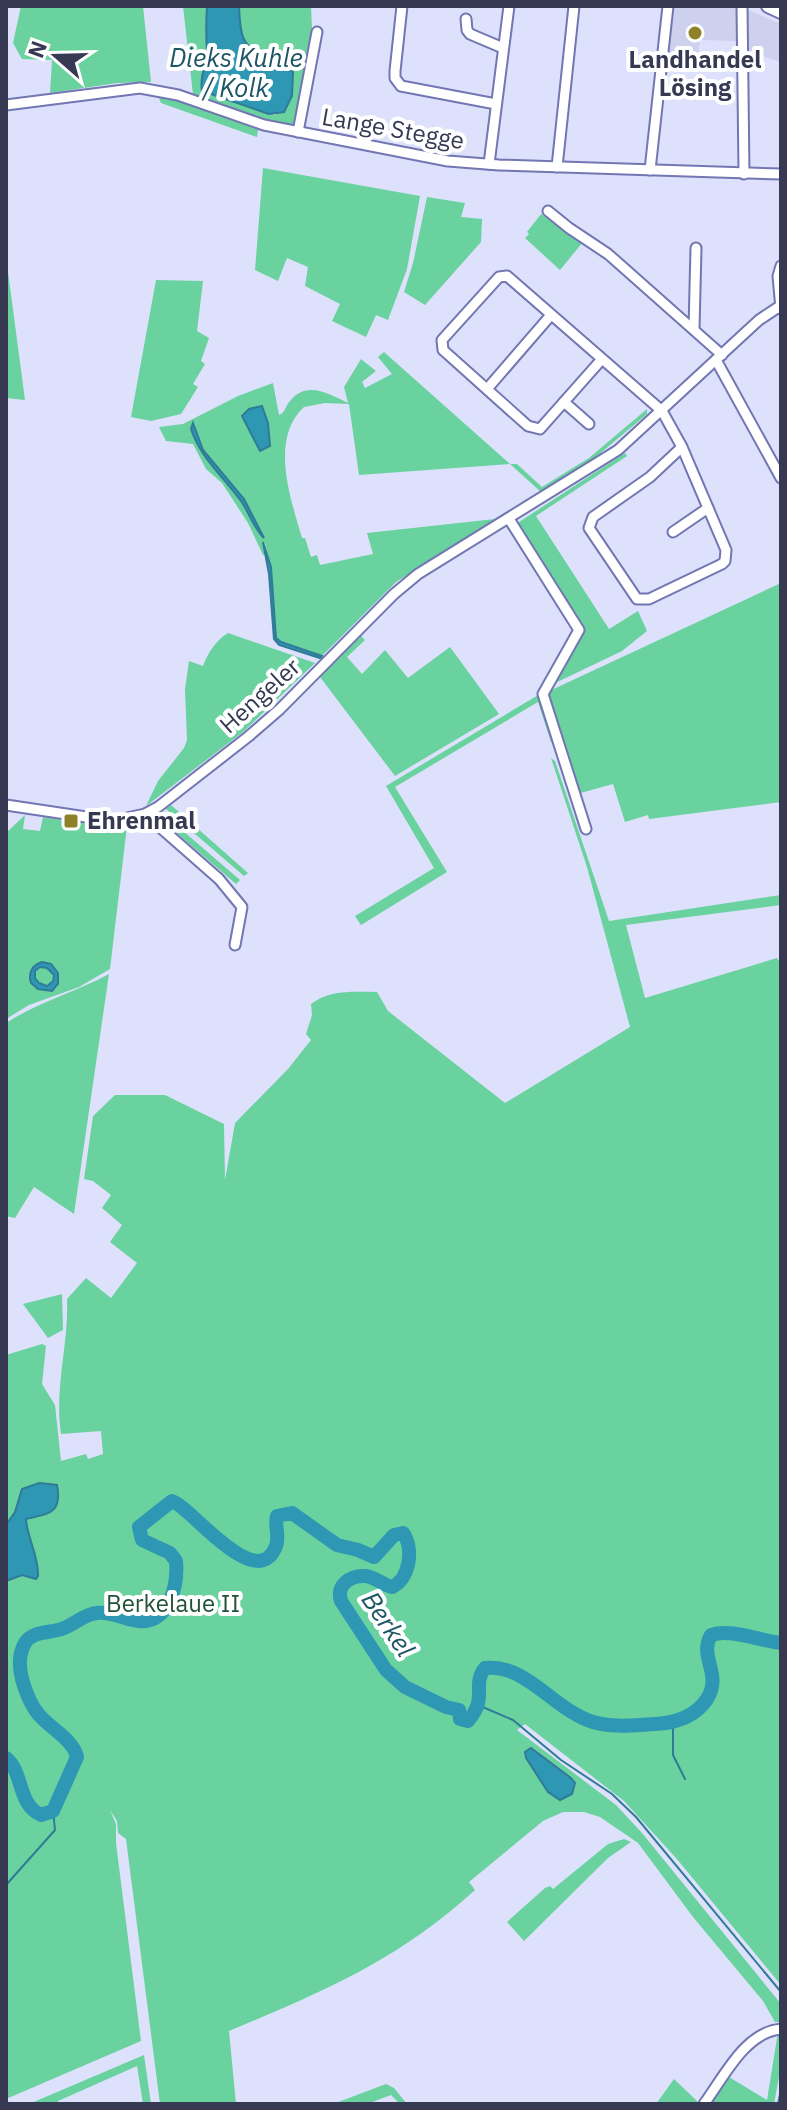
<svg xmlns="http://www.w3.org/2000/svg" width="787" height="2110" font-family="'IBM Plex Sans',sans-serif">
	<rect width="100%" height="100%" fill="#dee1fc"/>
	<g fill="#cdd1ee">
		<polygon points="673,6 738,6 739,41 700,40 697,60 667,59"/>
		<polygon points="746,9 781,24 781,62 746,51"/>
	</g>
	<g fill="#69d29f" fill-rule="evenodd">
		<polygon points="21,6 143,6 151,82 117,83 50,93 52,60 22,59 13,43"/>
		<path d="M183,6h24c-1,16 0,31 0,46 0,14 -8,25 -5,39l73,24 17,-18 1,-25 -26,-10 -1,-6c-26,-8 -26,-25 -27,-50h72l1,23 -17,92 -4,5 -29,-6 -69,-25z"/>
		<polygon points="162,95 248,123 258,130 257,137 161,103 159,98"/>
		<polygon points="263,168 420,196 407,269 388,320 376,315 366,337 332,321 340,304 305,286 308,267 287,258 278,281 255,270"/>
		<polygon points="427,197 465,203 461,217 482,219 481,242 425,305 404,292 413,263"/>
		<polygon points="541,214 583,242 560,270 525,238 529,234 527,232"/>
		<polygon points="6,257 25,400 6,398"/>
		<polygon points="156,280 203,281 197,331 209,338 201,361 205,364 193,384 198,387 181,414 151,421 131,417"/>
		<path d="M384,352l126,112h7l25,23 47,-29 58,-49v5l-56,47 -50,31 -31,-28 -151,11 -10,-71 -24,-1 -21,4c-35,32 -13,93 -2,131h3l6,19 6,-2 3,10 53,-11 -6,-21 128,-14 -99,63 -74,74 -5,-1 -36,-13 -5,-4 -5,-71 -6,-24h-2l3,12h-3l-15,-32 -26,-40 -16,-14 -13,-25 -27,-3 -7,-14 24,-3 55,-28 35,-13 6,32c7,-3 5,-7 11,-14 17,-21 39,-7 58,2l-4,-16 17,-28 15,12 -14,11 3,6 27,-14 -14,-17z"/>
		<polygon points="625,453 627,456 536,516 609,629 638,611 647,631 622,651 549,686 582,629 516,524"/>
		<polygon points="781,583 781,802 649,819 648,815 625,822 613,784 577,794 545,693"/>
		<path d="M228,633l87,30 -72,69 -97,74 12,-25 26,-33 3,-8 -2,-51 4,-28 14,5c4,-12 14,-27 25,-33z"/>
		<polygon points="361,636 365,640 347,657 362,674 385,650 408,678 450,647 499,714 395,776 320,677"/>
		<polygon points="540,694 555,743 551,742 538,702 395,787 447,872 361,925 355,916 434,868 386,786"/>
		<path d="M551,758l4,3 54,160 172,-26v10l-155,20 19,73 132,-40 1,2 3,-1v1026l-105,-127 -52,-57 -99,-77 -8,6 99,75 26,28 139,171v18h-6l-12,-21 -70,-84 -55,-74 -38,-26 -16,-5h-21l-20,9 -74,61 6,8c-78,71 -151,101 -246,141l7,73h-76l-34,-265 -8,-6 -1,-12 -7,-11 6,14v19l25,198 -135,58v-744l36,-11 4,2 -4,38 13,21 6,56 25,-7 2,5 15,-5 -2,-23 -40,3c-7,-46 8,-90 6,-135l19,-21 25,20 26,-35 -27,-21 12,-17 -20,-17 9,-13 -18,-14 -9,-2 9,-63 22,-21h50l59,29 1,56 10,-57 53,-54 23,-29 -5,-6 6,-19 -1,-11c19,-15 44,-12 66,-12l11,19 117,92 125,-76 -43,-160zM529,1763h20l22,15 1,16 -12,6z"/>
		<polygon points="171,805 248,873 244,876 166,809"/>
		<polygon points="161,812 240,880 236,884 157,816"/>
		<path d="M25,815l-2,14 17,2 3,-14 72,11 12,-2 -17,143 -31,18 -50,18 -23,14v-186zM42,962l5,1 12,14 -2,10 -5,4 -21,-8 3,-18z"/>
		<circle cx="44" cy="976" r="9"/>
		<path d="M109,974l-35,240 -40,-27 -19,31 -9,-2v-193c32,-21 70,-31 103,-49z"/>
		<polygon points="62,1294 63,1330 48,1338 23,1304"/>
		<polygon points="624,1839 631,1842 608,1858 524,1941 507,1922 545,1888 550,1886 553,1889 608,1844"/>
		<polygon points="778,2032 781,2032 781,2066 774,2104 711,2104 729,2077 767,2100"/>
		<polygon points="144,2055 151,2104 143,2104 137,2066 58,2101 58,2104 29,2104"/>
		<polygon points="674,2079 697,2101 698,2104 656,2104"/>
		<polygon points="386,2084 394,2088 407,2104 400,2104 391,2095 367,2104 333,2104"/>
	</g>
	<g fill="#2d97b4" stroke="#307b97" stroke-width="2" fill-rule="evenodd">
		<path d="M207,6h32c1,25 1,42 27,50l2,6 25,10 -1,24 -8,16 -15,2 -67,-23c-3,-16 5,-25 5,-39 -1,-15 -1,-30 0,-46z"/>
		<polygon points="262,406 268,423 270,446 260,451 242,416 249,409"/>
		<path d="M193,423l10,27 41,49 20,39c-10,-9 -15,-26 -23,-37 -18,-25 -40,-42 -50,-72z"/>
		<polygon points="263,542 271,567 276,638 281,642 322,656 320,658 279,645 274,639 269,574"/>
		<path d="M42,962l9,2 7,9v11l-6,7 -14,-2 -7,-6c-3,-10 1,-18 11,-21zM40,967l7,1 7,7 -1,6 -6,5 -8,-3 -4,-5v-7z"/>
		<path d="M39,1483l18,2c6,30 -11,29 -31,34 1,19 13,37 12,57l-2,3 -14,-4 -16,6v-56l9,-13 7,-23z"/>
		<polygon points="531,1748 571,1778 575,1783 572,1794 560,1800 548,1792 526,1758 525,1752"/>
	</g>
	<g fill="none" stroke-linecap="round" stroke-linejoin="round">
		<g stroke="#307b97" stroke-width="2">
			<polyline points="478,1705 513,1720 561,1760 612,1794 636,1817 781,1992"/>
			<polyline points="673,1722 673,1755 685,1779"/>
			<polyline points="6,1885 55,1830 53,1811"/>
			<polyline points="778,2104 781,2089"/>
		</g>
		<path stroke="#2d97b4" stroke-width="14" d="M6,1758c18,15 11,46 35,57l12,-4 24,-54c-4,-17 -24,-27 -36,-40 -10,-10 -15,-24 -19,-38 -3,-12 -4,-24 3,-36 7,-11 21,-10 33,-13 14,-3 25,-16 39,-17 14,-2 29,7 42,8 31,3 39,-37 37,-60l-6,-8 -28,-13 -3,-13 33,-26c20,7 85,94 104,45 4,-10 -2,-20 1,-30l15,-3 45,32 21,5 16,7 20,-22 9,-2c11,15 7,46 -11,54 -9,-2 -17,-10 -26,-11 -16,-1 -30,9 -25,25l45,69 19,17 41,20 13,3 1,9 8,2c21,-24 3,-36 17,-53 41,-5 70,43 108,54 20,6 41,3 62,2 21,-1 40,-7 52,-25 16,-25 -9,-42 4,-64 20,-7 49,6 70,8"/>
		<defs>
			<g id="street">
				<polyline points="402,6 395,71 395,78 401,86 496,104"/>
				<polyline points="742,6 744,174"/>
				<polyline points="466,19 467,30 470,34 503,48"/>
				<polyline points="6,105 140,88 178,95 264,125 448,161 499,165 781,174"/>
				<polyline points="298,132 317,32"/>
				<polyline points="489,164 509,6"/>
				<polyline points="557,167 574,6"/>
				<polyline points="650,170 668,6"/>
				<polyline points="548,211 569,228 608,254 722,355"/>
				<polyline points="781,266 778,276 781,309"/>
				<polyline points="694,329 696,248"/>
				<polyline points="602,359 540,429 528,426 443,350 442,340 499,277 507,276 662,411 682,447 726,550 725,561 722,564 649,599 637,599 589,528 593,517 650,477 682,447"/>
				<polyline points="716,360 781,478"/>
				<polyline points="487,389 551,315"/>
				<polyline points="564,402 589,424"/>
				<polyline points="509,519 579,630 543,694 586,829"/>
				<polyline points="673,532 708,508"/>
				<polyline points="6,805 113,821 145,814 158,807 249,736 280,709 394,594 418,574 618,450 759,320 780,306"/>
				<polyline points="145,814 219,879 242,907 235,945"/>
				<path d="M704,2104c20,-27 41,-72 77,-75"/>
			</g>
			<polyline id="secondary" points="768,6 781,12"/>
		</defs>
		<use href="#street" stroke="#7276b2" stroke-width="13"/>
		<use href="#secondary" stroke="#7276b2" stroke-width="16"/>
		<use href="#street" stroke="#fff" stroke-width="9"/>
		<use href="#secondary" stroke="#fff" stroke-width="12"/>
	</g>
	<g fill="#8e8128" stroke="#fff" stroke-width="3">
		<circle cx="695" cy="33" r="8"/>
		<rect x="63" y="813" width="16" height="16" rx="4"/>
	</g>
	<g text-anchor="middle" stroke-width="8" stroke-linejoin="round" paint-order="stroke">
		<g font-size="24" font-weight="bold" fill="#373953" stroke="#fff">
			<text x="695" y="68">Landhandel<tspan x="695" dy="28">Lösing</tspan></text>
			<text x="87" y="829" text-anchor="start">Ehrenmal</text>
		</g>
		<g font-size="24" fill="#373953" stroke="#fff">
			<text transform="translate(393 129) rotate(10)" y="8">Lange Stegge</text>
			<text transform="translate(260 696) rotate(-42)" y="8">Hengeler</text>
		</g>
		<g font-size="24" fill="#25523c" stroke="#fff">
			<text x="173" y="1612">Berkelaue II</text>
		</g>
		<g font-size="26" font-style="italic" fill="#1d5565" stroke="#fff">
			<text x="236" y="67">Dieks Kuhle<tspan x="236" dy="30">/ Kolk</tspan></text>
			<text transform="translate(388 1624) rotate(56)" y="9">Berkel</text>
		</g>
	</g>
	<rect width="787" height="2110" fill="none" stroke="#373953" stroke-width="16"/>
	<g transform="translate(56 56) rotate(290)" stroke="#ffffff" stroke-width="6" paint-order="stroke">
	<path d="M0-6L14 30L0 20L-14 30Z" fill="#373953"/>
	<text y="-12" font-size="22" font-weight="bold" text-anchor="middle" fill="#373953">N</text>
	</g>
</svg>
